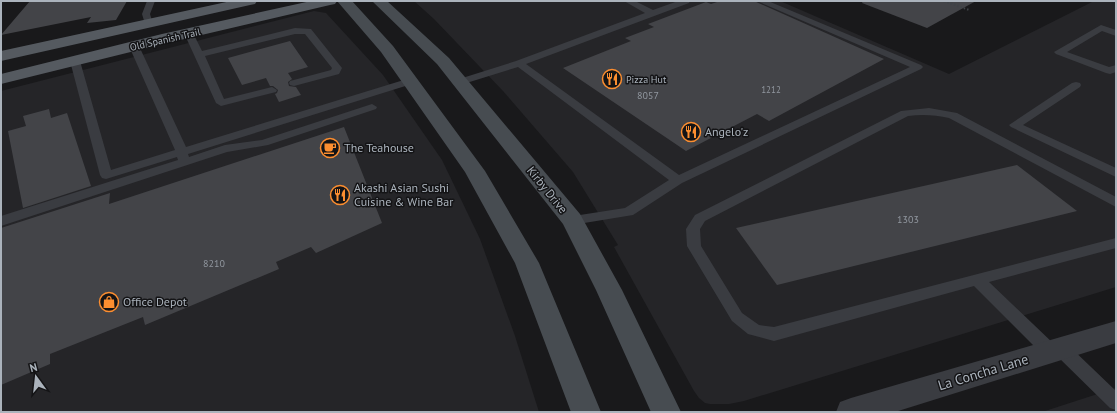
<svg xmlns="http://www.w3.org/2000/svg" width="1117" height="413" font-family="'PT Sans',sans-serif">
	<rect width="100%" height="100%" fill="#19191b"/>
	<g fill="#252528">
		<polygon points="414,1 780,1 949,74 1094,1 1116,1 1116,287 744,401 729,404 710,404 705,403 699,398 694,391 614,247 618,245 573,172 503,91 434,19"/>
		<polygon points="314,11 326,13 383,75 442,160 480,239 515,336 539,412 1,412 1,91"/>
		<polygon points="1116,388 1116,412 1042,412"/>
	</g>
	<g fill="#434448">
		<polygon points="30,1 127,1 116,20 87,23 91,17 1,35"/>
		<polygon points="720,1 754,1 884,59 769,121 757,114 686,151 563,68 631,41 625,38 654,27 648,24 706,2 711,4"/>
		<polygon points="863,1 976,1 927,28 862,3"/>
		<polygon points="290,41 308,67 288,73 292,79 288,82 289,86 296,87 301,95 279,102 275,94 277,93 278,90 273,86 270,86 266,78 242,85 228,58"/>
		<polygon points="49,109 51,118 67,113 91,186 23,208 8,131 26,126 23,116"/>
		<polygon points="344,127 382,223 316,253 311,247 276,262 279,269 145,325 143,317 50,354 50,364 1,385 1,228 110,193 109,204"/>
		<polygon points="1017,165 1077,211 777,285 736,228"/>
	</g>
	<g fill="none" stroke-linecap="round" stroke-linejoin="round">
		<polyline stroke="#3f4348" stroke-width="2" stroke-dasharray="1.5 2" stroke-linecap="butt" points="944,1 969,10"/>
		<g fill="#3a3c41" fill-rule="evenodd">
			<polygon points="147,1 155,1 150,14 153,24 149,27 145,24 142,14"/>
			<polygon points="624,1 635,1 653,10 678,1 690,1 689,3 526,64 679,175 910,67 757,1 768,1 921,65 923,67 921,69 682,183 633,215 572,225 567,223 565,220 567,217 625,208 669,180 518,67 460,85 455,82 456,80 516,61 645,13"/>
			<polygon points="1101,25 1116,30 1116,36 1102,31 1067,52 1109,67 1116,65 1116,72 1110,74 1106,73 1056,54 1054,52"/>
			<polygon points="295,28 311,29 342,68 339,74 294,86 290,85 289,83 290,81 331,70 332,68 305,34 295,34 205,56 224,99 272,87 277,90 276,92 221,106 216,103 184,33 189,30 192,31 202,51"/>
			<polygon points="134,43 139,46 186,147 407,79 411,78 416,81 415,83 188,154 189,157 225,145 262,140 372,104 377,107 376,109 268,145 227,152 1,226 1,216 178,160 177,157 106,179 102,178 100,175 70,61 72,59 78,59 80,61 111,170 175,150 129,46"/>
			<polygon points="1076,82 1080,83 1081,85 1080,87 1023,125 1116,168 1116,177 1011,127 1009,125 1072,83"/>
			<path d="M929,108l28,5 159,84v10l-167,-89c-13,-3 -27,-4 -41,-2l-203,105 -5,8 1,17 41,67 17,12 15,2 342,-89v10l-127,34 66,63 6,-3 6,2 49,47v19l-6,-2 -53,-52 -6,3 -6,-2 -71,-71 -200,55 -26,-7 -16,-13 -45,-75 -1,-17 9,-14 206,-104z"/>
		</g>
		<polygon fill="#3a3c41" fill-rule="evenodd" points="1116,321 1116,343 895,412 836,412 840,402 851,398"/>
		<g fill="#474c51" fill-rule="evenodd">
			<polygon points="337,1 352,1 393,46 485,171 539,263 601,412 571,412 515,263 465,172 381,52"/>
			<polygon points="372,1 387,1 449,58 580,214 622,290 681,412 651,412 596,290 563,224 437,64"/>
		</g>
		<g fill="#555a60" fill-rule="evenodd">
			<polygon points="231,1 257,1 255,4 250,5 1,61 1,51"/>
			<polygon points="311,1 337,1 335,4 330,5 163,44 1,84 1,74 162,34"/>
		</g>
	</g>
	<defs>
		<symbol id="restaurant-ring" viewBox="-11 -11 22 22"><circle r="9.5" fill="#141416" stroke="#fc8e30" stroke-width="1.5"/><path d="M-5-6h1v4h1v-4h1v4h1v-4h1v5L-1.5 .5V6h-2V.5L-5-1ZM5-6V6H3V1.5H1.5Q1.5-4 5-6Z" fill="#fc8e30"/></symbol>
		<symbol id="cafe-ring" viewBox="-11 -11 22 22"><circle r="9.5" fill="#141416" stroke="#fc8e30" stroke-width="1.5"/><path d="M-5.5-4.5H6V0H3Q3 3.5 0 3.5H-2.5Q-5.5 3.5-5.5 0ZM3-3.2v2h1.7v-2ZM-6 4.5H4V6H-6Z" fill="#fc8e30"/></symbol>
		<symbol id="shop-ring" viewBox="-11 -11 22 22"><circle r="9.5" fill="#141416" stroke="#fc8e30" stroke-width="1.5"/><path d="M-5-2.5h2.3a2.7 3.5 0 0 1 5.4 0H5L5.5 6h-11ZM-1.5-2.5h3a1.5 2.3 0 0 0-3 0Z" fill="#fc8e30"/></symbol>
	</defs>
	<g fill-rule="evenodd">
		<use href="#restaurant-ring" x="601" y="68" width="22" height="22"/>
		<use href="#restaurant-ring" x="680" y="121" width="22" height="22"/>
		<use href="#cafe-ring" x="319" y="137" width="22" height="22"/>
		<use href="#restaurant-ring" x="329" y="184" width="22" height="22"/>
		<use href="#shop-ring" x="98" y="291" width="22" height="22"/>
	</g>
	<g text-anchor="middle" stroke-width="3" stroke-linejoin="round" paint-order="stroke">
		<g font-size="9" fill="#91979f">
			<text x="771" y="93">1212</text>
		</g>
		<g font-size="10" fill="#abb3bc" stroke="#141416">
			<text transform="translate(165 39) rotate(-13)" y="4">Old Spanish Trail</text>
		</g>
		<g font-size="10" fill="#abb3bc" stroke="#141416" text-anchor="start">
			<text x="626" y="83">Pizza Hut</text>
		</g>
		<g font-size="10" fill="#91979f">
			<text x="648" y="99">8057</text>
			<text x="908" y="223">1303</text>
			<text x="214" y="267">8210</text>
		</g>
		<g font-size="12" fill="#abb3bc" stroke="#141416" text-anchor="start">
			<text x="705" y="136">Angelo'z</text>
			<text x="344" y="152">The Teahouse</text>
			<text x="354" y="192">Akashi Asian Sushi<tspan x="354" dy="14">Cuisine &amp; Wine Bar</tspan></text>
			<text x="123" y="306">Office Depot</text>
		</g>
		<g font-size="12" fill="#abb3bc" stroke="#141416">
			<text transform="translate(547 190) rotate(51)" y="4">Kirby Drive</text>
		</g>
		<g font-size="14" fill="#abb3bc" stroke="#141416">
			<text transform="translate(983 372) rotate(-17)" y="5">La Concha Lane</text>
		</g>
	</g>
	<rect width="1117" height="413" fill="none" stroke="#abb3bc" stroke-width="4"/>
	<g transform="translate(36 377) rotate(345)" stroke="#141416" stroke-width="3" paint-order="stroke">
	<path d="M0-3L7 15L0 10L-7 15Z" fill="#abb3bc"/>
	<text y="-6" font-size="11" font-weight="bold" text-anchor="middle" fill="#abb3bc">N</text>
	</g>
</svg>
